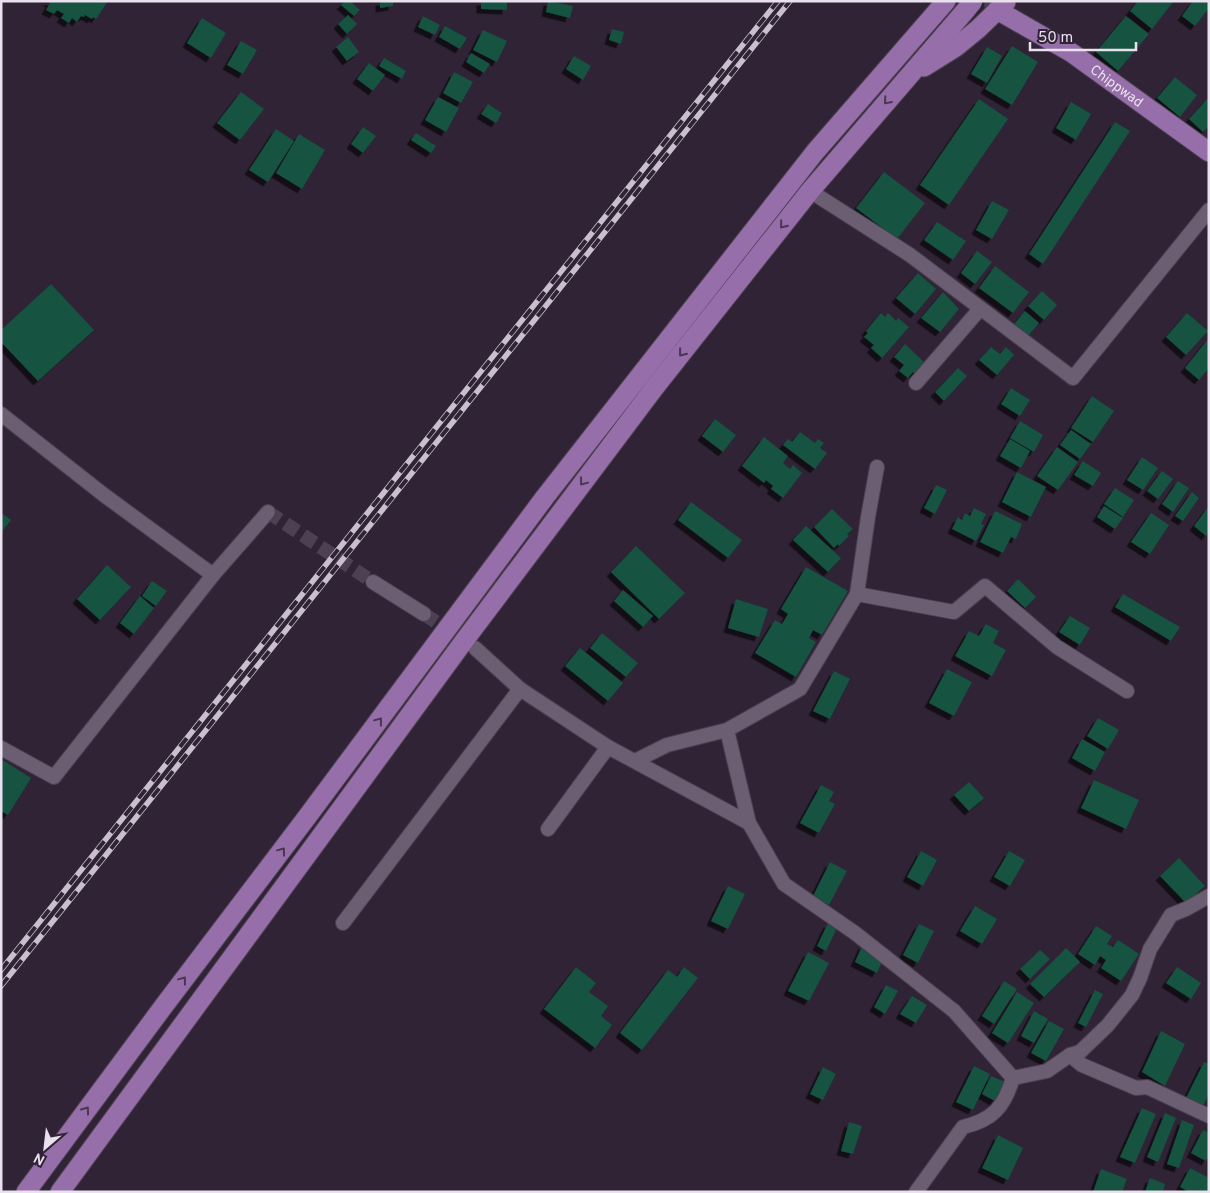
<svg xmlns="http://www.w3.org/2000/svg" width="1210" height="1193" font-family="Overpass,sans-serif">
	<defs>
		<filter id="shadow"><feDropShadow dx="-4.5" dy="4.5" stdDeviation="0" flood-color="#0009"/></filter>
	</defs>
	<rect width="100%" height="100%" fill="#302336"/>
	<g fill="#145241" filter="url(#shadow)">
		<polygon points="47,1 108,1 96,19 93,17 92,19 85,15 84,17 81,16 77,22 72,18 69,23 61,18 64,14 57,10 54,14 46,10 50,3"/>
		<polygon points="345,1 350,1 360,10 354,16 341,5"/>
		<polygon points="380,1 393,1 393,6 380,8"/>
		<polygon points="481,1 507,1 507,10 481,9"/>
		<polygon points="548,1 573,6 570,18 546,12"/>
		<polygon points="1138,1 1174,1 1152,29 1130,11"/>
		<polygon points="1193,1 1209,1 1209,8 1195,26 1182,16"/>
		<polygon points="348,15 357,24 347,34 338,24"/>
		<polygon points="423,16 440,25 435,35 418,27"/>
		<polygon points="1126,16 1149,34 1118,71 1096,52"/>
		<polygon points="202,18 226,33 211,58 187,43"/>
		<polygon points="445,26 467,38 460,49 439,37"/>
		<polygon points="612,29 624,32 621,44 609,40"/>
		<polygon points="483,30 507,41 497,62 473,50"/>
		<polygon points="348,37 359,52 347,61 336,47"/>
		<polygon points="241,41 257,50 243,74 227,65"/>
		<polygon points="1012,46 1038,62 1012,105 985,89"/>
		<polygon points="987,47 1002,56 987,83 971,74"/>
		<polygon points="471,53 490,64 484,73 466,62"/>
		<polygon points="574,56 591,66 583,80 566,69"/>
		<polygon points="384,58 406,71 402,79 379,66"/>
		<polygon points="369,63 385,75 373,91 357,79"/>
		<polygon points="454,72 473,82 461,103 443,93"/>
		<polygon points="1175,77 1197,95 1180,117 1157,98"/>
		<polygon points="241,92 264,109 240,140 217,123"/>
		<polygon points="438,97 459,108 446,132 425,120"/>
		<polygon points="1209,97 1209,126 1203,132 1189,119"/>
		<polygon points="979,99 1008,119 949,205 920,185"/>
		<polygon points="1071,102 1091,114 1076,140 1056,128"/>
		<polygon points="488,104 502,113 496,123 481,114"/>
		<polygon points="1115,122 1130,131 1043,264 1029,254"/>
		<polygon points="363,127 376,136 363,153 351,144"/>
		<polygon points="276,129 294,141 268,182 249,170"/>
		<polygon points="416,133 436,146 431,153 411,140"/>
		<polygon points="299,134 325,150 302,189 276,173"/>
		<polygon points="884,172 925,203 897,239 856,208"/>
		<polygon points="992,201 1009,210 992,239 976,230"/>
		<polygon points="937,222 966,241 953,260 924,240"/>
		<polygon points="977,251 992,262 975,284 961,273"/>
		<polygon points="995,266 1029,292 1013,313 979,288"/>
		<polygon points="918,273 936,289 915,314 896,298"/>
		<polygon points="51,284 94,330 38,381 1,342 1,330"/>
		<polygon points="1042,291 1057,305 1044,320 1028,306"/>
		<polygon points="943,292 959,309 940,332 921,318"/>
		<polygon points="1025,311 1039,323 1028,336 1014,324"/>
		<polygon points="881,313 885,317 888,313 896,321 898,318 909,327 882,358 871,348 874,345 864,337 868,333 866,331"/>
		<polygon points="1187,313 1208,331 1186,355 1166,337"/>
		<polygon points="1209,338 1209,368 1199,380 1185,368"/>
		<polygon points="905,344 925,363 915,374 913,372 908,378 899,371 904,365 894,357"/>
		<polygon points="991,347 1000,354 1006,347 1014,355 997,375 979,360"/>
		<polygon points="958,368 967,376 944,401 935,392"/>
		<polygon points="1011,388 1030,400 1020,416 1001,404"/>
		<polygon points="1092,396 1114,411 1093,442 1071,428"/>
		<polygon points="715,419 736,435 723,452 702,436"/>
		<polygon points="1020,421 1043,435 1034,452 1010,438"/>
		<polygon points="1071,430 1091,444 1080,459 1060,445"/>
		<polygon points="800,432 815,443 818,439 824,443 820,448 827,453 815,469 783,445 788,439 792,442"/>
		<polygon points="764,437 788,456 783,463 790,469 793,465 802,473 783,498 771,489 773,486 766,480 764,483 742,466"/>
		<polygon points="1010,439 1030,451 1021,468 1000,456"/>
		<polygon points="1057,447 1078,462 1058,490 1037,476"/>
		<polygon points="1142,457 1158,468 1143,490 1127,480"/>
		<polygon points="1083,461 1101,473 1093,486 1074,475"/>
		<polygon points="1162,471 1173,479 1158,499 1147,491"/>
		<polygon points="1017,472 1046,487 1031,517 1002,502"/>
		<polygon points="1178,481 1189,488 1173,512 1162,504"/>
		<polygon points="936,485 947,490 935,514 924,508"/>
		<polygon points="1115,488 1134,500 1123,517 1104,504"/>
		<polygon points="1192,492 1199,498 1183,521 1175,516"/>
		<polygon points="691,502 742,540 728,558 678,520"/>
		<polygon points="1104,506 1123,518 1115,529 1097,517"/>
		<polygon points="1209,506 1209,533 1206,536 1194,526"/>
		<polygon points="974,508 986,514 981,524 984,525 976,541 952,529 958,517 962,520 965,513 970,516"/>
		<polygon points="832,509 853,529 847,534 849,536 839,546 838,544 834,548 814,527"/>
		<polygon points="995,511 1022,524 1016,539 1011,537 1003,553 980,542"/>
		<polygon points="1151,513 1169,525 1150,554 1131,542"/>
		<polygon points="3,514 11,520 1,533 1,517"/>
		<polygon points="806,526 841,558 828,572 793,540"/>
		<polygon points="636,546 685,593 659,619 611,572"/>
		<polygon points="107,565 131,587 100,620 77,599"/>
		<polygon points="806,567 848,591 822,635 813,630 809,638 816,642 796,677 755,653 775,620 782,624 788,614 781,609"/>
		<polygon points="1018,579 1036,597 1025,608 1007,591"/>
		<polygon points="152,581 167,591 156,606 142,596"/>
		<polygon points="623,590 653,616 643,627 614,601"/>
		<polygon points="1123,594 1180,627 1171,641 1115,607"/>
		<polygon points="140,596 154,608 134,634 120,623"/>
		<polygon points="736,599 768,609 759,637 728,628"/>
		<polygon points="1070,616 1090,628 1080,645 1059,632"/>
		<polygon points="986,624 999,631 993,643 1006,650 992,676 955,656 969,631 979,636"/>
		<polygon points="602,633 638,663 626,677 590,648"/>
		<polygon points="580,648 623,683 608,701 565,666"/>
		<polygon points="947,669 972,682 954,716 929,703"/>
		<polygon points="834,671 850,679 830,719 813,711"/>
		<polygon points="1098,718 1119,730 1108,749 1087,736"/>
		<polygon points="1082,739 1105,752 1095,771 1072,758"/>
		<polygon points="1,759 31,778 8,815 1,811"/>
		<polygon points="1094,780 1139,800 1126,829 1081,808"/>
		<polygon points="969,782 984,798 969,811 954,795"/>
		<polygon points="821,785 834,792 829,801 835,804 819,833 800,823"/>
		<polygon points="921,851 937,860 923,886 907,877"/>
		<polygon points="1009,851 1025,860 1010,886 994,877"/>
		<polygon points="1179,858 1205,886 1186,903 1160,876"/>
		<polygon points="830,862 847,871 829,905 813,896"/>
		<polygon points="728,886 745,894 728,929 711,921"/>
		<polygon points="975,906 997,919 982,944 960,931"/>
		<polygon points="828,923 837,928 826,951 817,946"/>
		<polygon points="919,924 934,931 918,963 903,955"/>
		<polygon points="1096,926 1112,936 1107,944 1113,947 1118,940 1139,954 1121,981 1101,968 1106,960 1100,956 1095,965 1078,954"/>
		<polygon points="863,944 879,955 877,959 882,962 877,973 855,962"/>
		<polygon points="1066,948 1080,962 1044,997 1030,984"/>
		<polygon points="1040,950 1050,959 1030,979 1020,969"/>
		<polygon points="808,952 829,963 809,1001 788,991"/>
		<polygon points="576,967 596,983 589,992 608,1006 601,1016 612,1025 595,1048 544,1009"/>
		<polygon points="684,967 698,978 642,1050 620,1033 668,970 677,977"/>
		<polygon points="1177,967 1201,983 1191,999 1166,983"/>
		<polygon points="1004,981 1017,989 994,1024 982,1016"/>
		<polygon points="886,985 898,991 885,1014 874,1007"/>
		<polygon points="1095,990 1103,994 1086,1027 1078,1023"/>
		<polygon points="1017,992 1034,1003 1008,1043 992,1033"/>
		<polygon points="912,996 927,1005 916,1023 900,1014"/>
		<polygon points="1034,1011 1048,1019 1034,1043 1021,1036"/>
		<polygon points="1049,1021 1064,1029 1046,1061 1031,1053"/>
		<polygon points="1161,1031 1185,1044 1165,1086 1142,1072"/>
		<polygon points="1204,1062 1209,1064 1209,1094 1203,1106 1186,1098"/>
		<polygon points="974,1066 990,1074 973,1110 956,1102"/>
		<polygon points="823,1067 836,1074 823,1100 810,1094"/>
		<polygon points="991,1076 1005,1082 995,1101 982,1094"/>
		<polygon points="1142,1108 1156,1114 1135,1163 1120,1157"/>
		<polygon points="1165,1113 1176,1118 1158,1162 1147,1157"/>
		<polygon points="1182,1120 1194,1125 1179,1168 1167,1164"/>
		<polygon points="849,1122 862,1126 853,1154 841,1151"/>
		<polygon points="1203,1130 1209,1133 1209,1156 1206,1161 1191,1153"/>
		<polygon points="998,1135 1023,1148 1008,1180 982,1168"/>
		<polygon points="1190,1168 1209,1178 1209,1192 1189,1192 1180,1187"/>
		<polygon points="1101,1169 1127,1179 1122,1192 1093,1192"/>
		<polygon points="1150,1178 1165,1184 1163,1192 1145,1192"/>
	</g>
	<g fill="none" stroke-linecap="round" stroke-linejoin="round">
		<g stroke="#4c4052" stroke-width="14" stroke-dasharray="14 7" stroke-linecap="butt">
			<polyline points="268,512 373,582"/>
			<polyline points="424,614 454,634"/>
		</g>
		<polyline stroke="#4c4052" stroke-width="19" stroke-dasharray="19 9" stroke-linecap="butt" points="959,1 981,11 997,10"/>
		<defs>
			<g id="minor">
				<polyline points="810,191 910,255 1073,378 1209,210"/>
				<polyline points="916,383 980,309"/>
				<polyline points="1,414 104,495 213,575 268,512"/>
				<polyline points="373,582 424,614"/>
				<polyline points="857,594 954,612 985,586 1057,647 1127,691"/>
				<polyline points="475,648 520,689 608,747 749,823"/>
				<polyline points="727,730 749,823 784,884 855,933 954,1011 1013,1078"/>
				<polyline points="1,748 54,777 213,575"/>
				<polyline points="635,761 667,745 727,730 800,689 857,594 868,517 877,467"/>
				<polyline points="548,829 608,747"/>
				<polyline points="343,923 520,689"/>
				<polyline points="1070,1055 1082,1065 1136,1088 1147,1087 1209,1116"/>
				<path d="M916,1192l47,-65c30,-7 41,-20 50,-49l34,-7 23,-16 10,-3 28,-27 24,-30 8,-17 10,-29 21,-34 15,-6 23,-13"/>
			</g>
			<g id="major">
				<path id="s1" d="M997,10l75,43 137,99"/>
				<polyline points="924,67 956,47 978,29 1006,2"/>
				<polyline points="26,1192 163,1007 307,817 545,497 815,152 946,1"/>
				<polyline points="60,1192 464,641 655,387 810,191 965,11"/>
			</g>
		</defs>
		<use href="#minor" stroke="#4a3f4f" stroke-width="16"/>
		<use href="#major" stroke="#4a3f4f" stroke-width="21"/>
		<use href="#minor" stroke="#6b5d72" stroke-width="14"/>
		<use href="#major" stroke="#966ea9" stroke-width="19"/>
		<defs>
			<g id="rail">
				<polyline points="1,970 778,1"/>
				<polyline points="1,986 790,1"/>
			</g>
		</defs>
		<use href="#rail" stroke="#c9bfcd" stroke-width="5.5"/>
		<use href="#rail" stroke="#302336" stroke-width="4" stroke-dasharray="11" stroke-linecap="butt"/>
		<defs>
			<polyline id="major-bridge" points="965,11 973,1"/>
		</defs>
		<use href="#major-bridge" stroke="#4a3f4f" stroke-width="21" stroke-linecap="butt"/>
		<use href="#major-bridge" stroke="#966ea9" stroke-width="19"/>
	</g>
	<defs><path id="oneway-chevron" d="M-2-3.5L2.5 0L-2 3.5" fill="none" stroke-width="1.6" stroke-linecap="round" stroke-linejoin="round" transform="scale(1.25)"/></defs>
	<g stroke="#4a3653">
		<use href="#oneway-chevron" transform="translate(887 101) rotate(131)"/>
		<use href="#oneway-chevron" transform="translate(783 225) rotate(129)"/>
		<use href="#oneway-chevron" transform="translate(682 353) rotate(128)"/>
		<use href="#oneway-chevron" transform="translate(583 482) rotate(127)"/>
		<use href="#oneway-chevron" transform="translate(379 721) rotate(-53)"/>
		<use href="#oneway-chevron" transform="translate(282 851) rotate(-53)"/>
		<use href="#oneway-chevron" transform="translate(183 980) rotate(-53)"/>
		<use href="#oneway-chevron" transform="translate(86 1110) rotate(-54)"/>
	</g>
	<g text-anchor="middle" stroke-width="4" stroke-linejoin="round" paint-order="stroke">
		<g font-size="14" fill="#eae1ee" stroke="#302336">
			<text dy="5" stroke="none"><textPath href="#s1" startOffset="142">Chippwad</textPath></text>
		</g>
	</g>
	<rect width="1210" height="1193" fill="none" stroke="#eae1ee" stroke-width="5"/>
	<g transform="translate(45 1148) rotate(208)" stroke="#302336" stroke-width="4" paint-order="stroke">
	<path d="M0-4L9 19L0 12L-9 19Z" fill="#eae1ee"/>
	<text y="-8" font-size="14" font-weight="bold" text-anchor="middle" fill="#eae1ee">N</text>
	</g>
	<path d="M1030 42v8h106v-8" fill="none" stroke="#eae1ee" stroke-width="2.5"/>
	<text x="1038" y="42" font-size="15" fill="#eae1ee" stroke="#302336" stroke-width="4" paint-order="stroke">50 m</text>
</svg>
